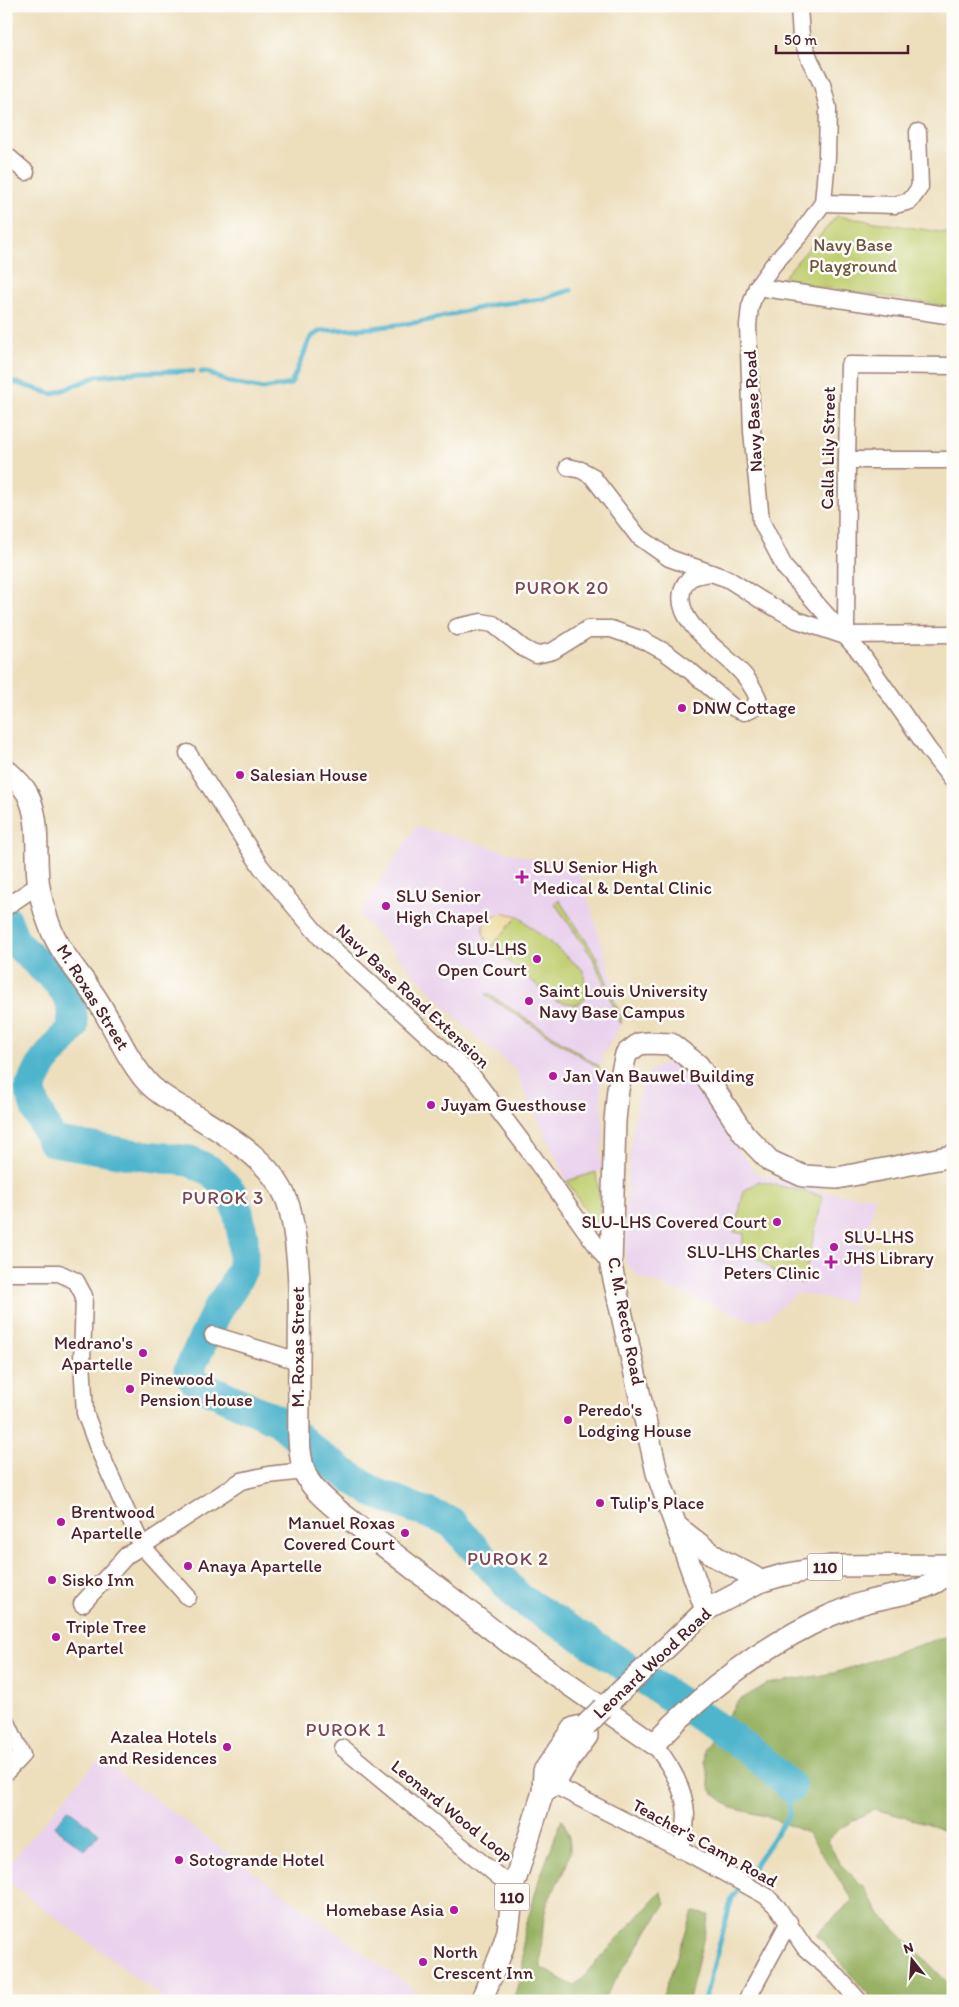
<svg xmlns="http://www.w3.org/2000/svg" width="959" height="2007" font-family="Itim,sans-serif">
	<rect width="100%" height="100%" fill="#fdfcf7"/>
	<filter id="ink" filterUnits="userSpaceOnUse"><feTurbulence type="fractalNoise" baseFrequency=".02" numOctaves="2"/><feDisplacementMap in="SourceGraphic" scale="10" xChannelSelector="R" yChannelSelector="G"/><feConvolveMatrix kernelMatrix="1 2 1 2 8 2 1 2 1" color-interpolation-filters="sRGB"/></filter>
	<filter id="wash" filterUnits="userSpaceOnUse"><feTurbulence type="fractalNoise" baseFrequency=".0096" numOctaves="4" result="noise"/><feDisplacementMap in="SourceGraphic" scale="20" xChannelSelector="R" yChannelSelector="G"/><feGaussianBlur stdDeviation="1.12" result="paint"/><feColorMatrix in="noise" values="0 0 0 0 0 0 0 0 0 0 0 0 0 0 0 0 0 1.4 0 .05"/><feComposite in="paint" operator="in"/></filter>
	<g filter="url(#wash)">
		<rect width="100%" height="100%" fill="#eddebc"/>
		<g fill="#ead1ed">
			<polygon points="416,826 580,872 615,989 621,1024 605,1051 599,1066 604,1132 600,1161 603,1167 600,1170 567,1181 515,1070 461,1023 359,915"/>
			<polygon points="669,1063 687,1076 697,1087 729,1139 757,1173 826,1193 875,1197 851,1303 797,1293 768,1318 754,1321 638,1276 625,1262 626,1197 632,1133 638,1097 647,1074 656,1067"/>
			<polygon points="99,1758 429,2001 167,2001 6,1880 6,1867"/>
		</g>
		<g fill="#c1cf71" stroke="#86774e">
			<polygon points="837,216 953,234 953,307 780,281"/>
			<polygon points="559,900 596,956 621,1017 621,1024 593,958 555,904 555,902"/>
			<polygon points="518,916 583,970 586,988 586,997 577,1005 556,1001 491,947"/>
			<polygon points="487,993 599,1066 601,1081 596,1066 485,995"/>
			<polygon points="596,1172 600,1203 600,1219 592,1221 567,1181"/>
			<polygon points="759,1181 823,1196 803,1283 787,1282 742,1246 744,1234 734,1232 744,1191"/>
		</g>
		<g fill="#98b263" stroke="#716847">
			<polygon points="953,1634 953,1835 926,1823 874,1809 839,1829 827,1841 841,1865 863,1886 879,1913 953,1988 953,2001 874,2001 816,1934 853,1900 808,1833 765,1816 732,1808 711,1791 703,1750 738,1701 767,1684 834,1673"/>
			<path d="M562,1819c20,40 -2,51 -15,86 -5,13 -6,48 -6,63l33,18 87,-94 5,11 -64,98h-89l10,-33v-31l16,-57z"/>
			<polygon points="693,1912 709,1915 689,2000 661,2001"/>
		</g>
		<path fill="#eeda9e" stroke="#9c7c64" d="M505,913l13,3 -27,31c-15,-18 -9,-32 14,-34z"/>
		<polygon fill="#4fb5cd" stroke="#4c6a7c" points="68,1809 99,1833 85,1850 54,1827"/>
		<g fill="none" stroke-linecap="round" stroke-linejoin="round">
			<g stroke="#4fb5cd" stroke-width="5">
				<polyline points="201,372 207,372 228,382 263,389 291,384 311,337 321,331 372,328 420,322 491,305 542,299 571,290"/>
				<polyline points="13,382 53,394 98,376 142,372 193,371"/>
				<polyline points="704,2001 732,1898 789,1815 791,1787"/>
			</g>
			<polyline stroke="#4fb5cd" stroke-width="31" points="6,919 15,942 59,983 71,1001 73,1027 43,1063 30,1089 36,1109 52,1141 130,1154 190,1161 213,1172 231,1192 238,1212 243,1237 243,1267 231,1290 217,1310 189,1370 191,1376 198,1384 279,1421 322,1458 375,1493 451,1522 519,1598 583,1638 746,1747 791,1787"/>
		</g>
	</g>
	<g filter="url(#ink)">
		<g fill="none" stroke-linecap="round" stroke-linejoin="round">
			<defs>
				<g id="minor">
					<polyline points="799,6 801,37 810,60 822,84 828,108 827,157 823,203 800,235 773,265 757,287 750,307 748,325 752,431 761,521 785,568 862,655 928,749 953,781"/>
					<polyline points="6,155 26,172"/>
					<polyline points="823,203 895,205 910,201 920,187 918,132"/>
					<polyline points="757,287 953,316"/>
					<polyline points="847,460 953,460"/>
					<polyline points="568,467 581,470 592,476 638,536 669,558 728,579 761,600 797,620 845,636"/>
					<path d="M457,627l24,-5 12,2 30,24 13,7 17,-4 35,-22h23l32,11 22,12 23,17 46,39 10,4 10,-5 4,-9c-5,-10 -9,-18 -17,-26 -18,-21 -66,-48 -59,-80 3,-16 15,-17 29,-19"/>
					<polyline points="846,635 847,460 849,365 953,366"/>
					<polyline points="846,635 953,634"/>
					<polyline points="188,753 261,867 320,937 473,1077 526,1147 611,1266"/>
					<polyline points="6,907 38,885"/>
					<polyline points="6,1273 59,1273 76,1281 84,1296 82,1361 85,1413 98,1448 142,1546 241,1481 268,1475 304,1471"/>
					<polyline points="213,1335 298,1361"/>
					<polyline points="82,1604 127,1555 142,1546 188,1597"/>
					<polyline points="6,1720 22,1755 6,1772"/>
					<path d="M654,1744c15,19 31,45 32,70 0,12 -3,24 -5,36"/>
					<polyline points="343,1748 499,1877 514,1884"/>
					<polyline points="554,1785 690,1854 766,1896 778,1908 805,1948 837,1976 859,2001"/>
					<polyline points="746,2001 789,1922"/>
				</g>
				<g id="major">
					<path d="M6,770c8,7 16,14 21,23 15,28 7,64 12,94 2,12 6,26 10,37 10,28 31,50 47,74 17,26 31,62 52,85 10,11 25,19 38,27 39,24 92,52 104,100 14,61 8,125 9,187 0,21 -2,52 5,73 4,16 24,32 36,42l172,133 142,99c49,-52 111,-100 177,-129 11,-4 21,-9 32,-12 24,-7 52,-9 73,-21 6,-4 12,-11 17,-16"/>
					<polyline points="676,1526 716,1557 754,1577 759,1582"/>
					<polyline points="706,1610 657,1473 611,1266 615,1121 618,1089 626,1054 639,1044 648,1043 671,1044 698,1065 744,1134 770,1161 803,1176 837,1178 953,1156"/>
					<polyline points="603,1708 706,1610 759,1582 783,1575 831,1566 953,1565"/>
					<polyline points="481,2001 501,1953 508,1931 514,1884 543,1792 544,1771 574,1728 586,1725 587,1736 567,1763 554,1785 543,1792"/>
				</g>
			</defs>
			<use href="#minor" stroke="#9c7e74" stroke-width="19"/>
			<use href="#major" stroke="#9c7e74" stroke-width="24"/>
			<use href="#minor" stroke="#fff" stroke-width="16"/>
			<use href="#major" stroke="#fff" stroke-width="21"/>
			<defs>
				<polyline id="major-bridge" points="586,1725 603,1708"/>
			</defs>
			<use href="#major-bridge" stroke="#9c7e74" stroke-width="24" stroke-linecap="butt"/>
			<use href="#major-bridge" stroke="#fff" stroke-width="21"/>
		</g>
	</g>
	<g fill="#b5179e" stroke="#fdfcf7" stroke-width="2">
		<circle cx="682" cy="708" r="5"/>
		<circle cx="240" cy="775" r="5"/>
		<path d="M519.5 869.5h5v5h5v5h-5v5h-5v-5h-5v-5h5z"/>
		<circle cx="386" cy="906" r="5"/>
		<circle cx="537" cy="959" r="5"/>
		<circle cx="529" cy="1001" r="5"/>
		<circle cx="553" cy="1076" r="5"/>
		<circle cx="431" cy="1105" r="5"/>
		<circle cx="777" cy="1222" r="5"/>
		<circle cx="834" cy="1247" r="5"/>
		<path d="M828.5 1254.5h5v5h5v5h-5v5h-5v-5h-5v-5h5z"/>
		<circle cx="143" cy="1353" r="5"/>
		<circle cx="130" cy="1389" r="5"/>
		<circle cx="568" cy="1420" r="5"/>
		<circle cx="600" cy="1503" r="5"/>
		<circle cx="61" cy="1522" r="5"/>
		<circle cx="405" cy="1533" r="5"/>
		<circle cx="188" cy="1566" r="5"/>
		<circle cx="52" cy="1580" r="5"/>
		<circle cx="56" cy="1637" r="5"/>
		<circle cx="227" cy="1747" r="5"/>
		<circle cx="179" cy="1860" r="5"/>
		<circle cx="454" cy="1910" r="5"/>
		<circle cx="423" cy="1962" r="5"/>
	</g>
	<g text-anchor="middle" stroke-width="5" stroke-linejoin="round" paint-order="stroke">
		<g fill="#fdfcf7" stroke="#806168" stroke-width="1">
			<rect x="807.5" y="1553.5" width="35" height="27" rx="4"/>
			<rect x="494.5" y="1883.5" width="35" height="27" rx="4"/>
		</g>
		<g font-size="16" font-weight="bold" fill="#4a1f2b">
			<text x="825" y="1573">110</text>
			<text x="512" y="1903">110</text>
		</g>
		<g font-size="18" fill="#6e5440" stroke="#fdfcf7">
			<text x="853" y="251">Navy Base<tspan x="853" dy="21">Playground</tspan></text>
		</g>
		<g font-size="18" fill="#4a1f2b" stroke="#fdfcf7">
			<text transform="translate(753 411) rotate(-93)" y="6">Navy Base Road</text>
			<text transform="translate(828 448) rotate(-89)" y="6">Calla Lily Street</text>
			<text transform="translate(413 996) rotate(43)" y="6">Navy Base Road Extension</text>
			<text transform="translate(93 997) rotate(58)" y="6">M. Roxas Street</text>
			<text transform="translate(626 1321) rotate(79)" y="6">C. M. Recto Road</text>
			<text transform="translate(298 1347) rotate(-90)" y="6">M. Roxas Street</text>
			<text transform="translate(652 1663) rotate(-43)" y="6">Leonard Wood Road</text>
			<text transform="translate(452 1811) rotate(39)" y="6">Leonard Wood Loop</text>
			<text transform="translate(705 1843) rotate(29)" y="6">Teacher's Camp Road</text>
		</g>
		<g font-size="18" fill="#4a1f2b" stroke="#fdfcf7" text-anchor="start">
			<text x="692" y="714">DNW Cottage</text>
			<text x="250" y="781">Salesian House</text>
			<text x="533" y="873">SLU Senior High<tspan x="533" dy="21">Medical &amp; Dental Clinic</tspan></text>
			<text x="396" y="902">SLU Senior<tspan x="396" dy="21">High Chapel</tspan></text>
			<text x="527" y="955" text-anchor="end">SLU-LHS<tspan x="527" dy="21">Open Court</tspan></text>
			<text x="539" y="997">Saint Louis University<tspan x="539" dy="21">Navy Base Campus</tspan></text>
			<text x="563" y="1082">Jan Van Bauwel Building</text>
			<text x="441" y="1111">Juyam Guesthouse</text>
			<text x="767" y="1228" text-anchor="end">SLU-LHS Covered Court</text>
			<text x="844" y="1243">SLU-LHS<tspan x="844" dy="21">JHS Library</tspan></text>
			<text x="820" y="1258" text-anchor="end">SLU-LHS Charles<tspan x="820" dy="21">Peters Clinic</tspan></text>
			<text x="133" y="1349" text-anchor="end">Medrano's<tspan x="133" dy="21">Apartelle</tspan></text>
			<text x="140" y="1385">Pinewood<tspan x="140" dy="21">Pension House</tspan></text>
			<text x="578" y="1416">Peredo's<tspan x="578" dy="21">Lodging House</tspan></text>
			<text x="610" y="1509">Tulip's Place</text>
			<text x="71" y="1518">Brentwood<tspan x="71" dy="21">Apartelle</tspan></text>
			<text x="395" y="1529" text-anchor="end">Manuel Roxas<tspan x="395" dy="21">Covered Court</tspan></text>
			<text x="198" y="1572">Anaya Apartelle</text>
			<text x="62" y="1586">Sisko Inn</text>
			<text x="66" y="1633">Triple Tree<tspan x="66" dy="21">Apartel</tspan></text>
			<text x="217" y="1743" text-anchor="end">Azalea Hotels<tspan x="217" dy="21">and Residences</tspan></text>
			<text x="189" y="1866">Sotogrande Hotel</text>
			<text x="444" y="1916" text-anchor="end">Homebase Asia</text>
			<text x="433" y="1958">North<tspan x="433" dy="21">Crescent Inn</tspan></text>
		</g>
		<g font-size="19" letter-spacing="1" fill="#7c4758" stroke="#fdfcf7">
			<text x="562" y="594">PUROK 20</text>
			<text x="223" y="1204">PUROK 3</text>
			<text x="508" y="1565">PUROK 2</text>
			<text x="346" y="1736">PUROK 1</text>
		</g>
	</g>
	<rect width="959" height="2007" fill="none" stroke="#fdfcf7" stroke-width="25"/>
	<g transform="translate(912 1960) rotate(343)" stroke="#fdfcf7" stroke-width="4" paint-order="stroke">
	<path d="M0-4L9 19L0 12L-9 19Z" fill="#4a1f2b"/>
	<text y="-8" font-size="14" font-weight="bold" text-anchor="middle" fill="#4a1f2b">N</text>
	</g>
	<path d="M776 45v8h132v-8" fill="none" stroke="#4a1f2b" stroke-width="2.5"/>
	<text x="784" y="45" font-size="15" fill="#4a1f2b" stroke="#fdfcf7" stroke-width="4" paint-order="stroke">50 m</text>
</svg>
